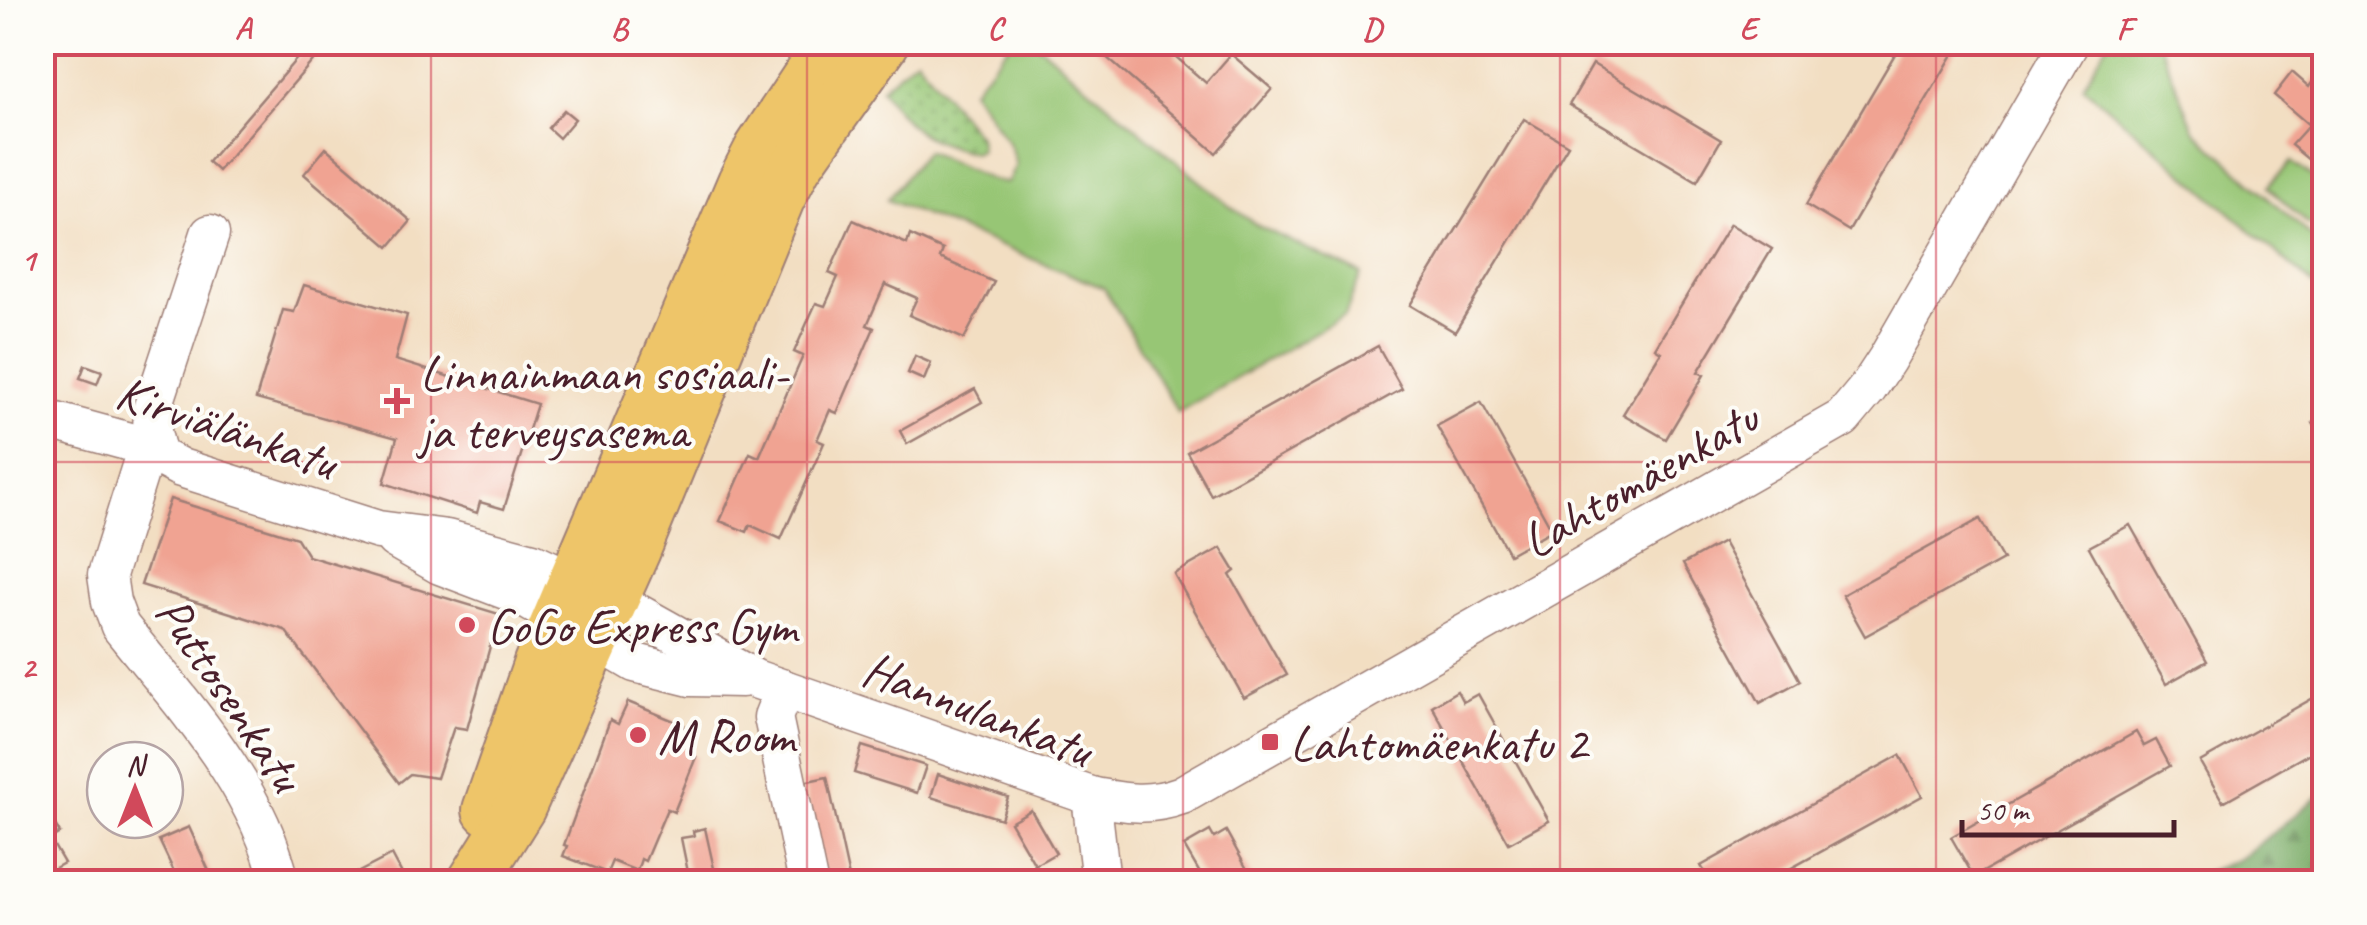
<svg xmlns="http://www.w3.org/2000/svg" width="2367" height="925" font-family="Caveat,sans-serif">
	<defs>
		<pattern id="grass-dots" width="8" height="8" patternUnits="userSpaceOnUse" patternTransform="scale(2.5)"><rect width="8" height="8" fill="#97c675"/><path d="M2 2h.1M6 6h.1" fill="none" stroke="#7da060" stroke-width="1.8" stroke-linecap="round"/></pattern>
		<pattern id="forest-firs" width="22" height="20" patternUnits="userSpaceOnUse" patternTransform="scale(2.5)"><rect width="22" height="20" fill="#79ab66"/><path d="M5 1l3.5 6h-7zM16 11l3.5 6h-7z" fill="#658b54"/></pattern>
	</defs>
	<rect width="100%" height="100%" fill="#fdfcf7"/>
	<filter id="ink" filterUnits="userSpaceOnUse"><feTurbulence type="fractalNoise" baseFrequency=".01" numOctaves="2"/><feDisplacementMap in="SourceGraphic" scale="20" xChannelSelector="R" yChannelSelector="G"/><feConvolveMatrix kernelMatrix="1 2 1 2 8 2 1 2 1" color-interpolation-filters="sRGB"/></filter>
	<filter id="wash" filterUnits="userSpaceOnUse"><feTurbulence type="fractalNoise" baseFrequency=".0048" numOctaves="4" result="noise"/><feDisplacementMap in="SourceGraphic" scale="40" xChannelSelector="R" yChannelSelector="G"/><feGaussianBlur stdDeviation="2.25" result="paint"/><feColorMatrix in="noise" values="0 0 0 0 0 0 0 0 0 0 0 0 0 0 0 0 0 1.4 0 .05"/><feComposite in="paint" operator="in"/></filter>
	<g filter="url(#wash)">
		<rect width="100%" height="100%" fill="#f2dec2"/>
		<path fill="url(#grass-dots)" stroke="#707250" stroke-width="2.5" d="M916,58l62,78 2,14 -6,3c-53,-14 -62,-20 -93,-65z"/>
		<polygon fill="url(#forest-firs)" stroke="#626548" stroke-width="2.5" points="2324,792 2324,882 2183,882 2241,858"/>
		<g fill="#97c675" stroke="#707250" stroke-width="2.5">
			<polygon points="2108,42 2159,43 2195,131 2324,248 2324,294 2083,86"/>
			<polygon points="1010,43 1036,43 1228,205 1258,226 1361,274 1345,315 1178,412 1104,288 887,200 926,151 991,180 1007,183 1016,165 1010,146 972,90"/>
			<polygon points="2291,162 2324,185 2324,218 2320,227 2308,224 2268,187"/>
		</g>
		<g id="blocks">
			<g fill="#f0a392">
				<polygon points="311,42 329,42 218,171 208,162"/>
				<polygon points="1089,42 1187,42 1175,56 1206,83 1231,54 1272,89 1216,153"/>
				<polygon points="1902,42 1952,42 1958,46 1849,231 1806,205"/>
				<polygon points="1593,64 1721,140 1697,181 1569,105"/>
				<polygon points="2292,72 2309,87 2316,77 2324,76 2324,157 2316,166 2291,145 2309,125 2274,95"/>
				<polygon points="564,110 575,119 559,138 548,128"/>
				<polygon points="1524,119 1568,145 1455,332 1410,305"/>
				<polygon points="326,148 411,221 389,247 304,174"/>
				<polygon points="853,220 907,244 910,235 943,250 940,258 994,282 964,339 909,315 917,298 885,284 867,325 874,328 837,413 830,410 817,440 824,443 781,539 750,525 747,532 720,521 750,453 759,457 803,356 794,352 816,303 825,306 838,277 829,273"/>
				<polygon points="1730,224 1772,249 1698,372 1704,375 1666,439 1623,414 1661,352 1655,348"/>
				<polygon points="304,285 407,315 395,360 537,404 504,509 480,502 477,513 384,483 397,438 256,399 283,310 294,312"/>
				<polygon points="1378,346 1402,389 1211,495 1187,452"/>
				<polygon points="915,356 931,363 924,380 908,373"/>
				<polygon points="85,365 102,371 97,384 80,378"/>
				<polygon points="975,389 982,402 907,444 900,431"/>
				<polygon points="1481,402 1552,530 1509,554 1437,426"/>
				<polygon points="2324,416 2324,443 2313,423"/>
				<polygon points="170,499 297,538 308,556 499,614 467,729 454,727 437,778 410,774 399,783 285,630 141,585"/>
				<polygon points="1980,519 2003,560 1865,636 1842,595"/>
				<polygon points="2130,525 2207,661 2166,684 2089,547"/>
				<polygon points="1723,542 1800,681 1760,703 1683,564"/>
				<polygon points="1221,548 1235,571 1230,575 1287,675 1244,698 1174,574"/>
				<polygon points="1457,691 1463,702 1478,694 1549,821 1509,843 1432,706"/>
				<polygon points="2324,692 2324,745 2223,802 2200,762"/>
				<polygon points="628,702 684,725 679,737 694,744 690,755 696,757 674,812 667,809 645,861 641,859 637,871 612,861 607,873 563,856 567,846 564,845 610,720 618,724"/>
				<polygon points="2136,732 2144,746 2156,740 2170,766 1974,877 1951,837"/>
				<polygon points="862,746 926,766 917,793 854,773"/>
				<polygon points="1900,755 1922,796 1766,882 1711,882 1701,866"/>
				<polygon points="938,774 1008,797 1001,819 931,797"/>
				<polygon points="827,777 850,882 825,882 803,782"/>
				<polygon points="42,802 60,833 50,839 64,863 42,875"/>
				<polygon points="1031,810 1056,853 1035,865 1010,822"/>
				<polygon points="189,827 210,873 188,882 179,882 159,840"/>
				<polygon points="705,828 717,882 690,882 681,838 694,836 693,831"/>
				<polygon points="1210,831 1214,838 1226,831 1254,882 1205,882 1184,846"/>
				<polygon points="392,855 402,874 386,882 357,882 353,875"/>
			</g>
		</g>
	</g>
	<g filter="url(#ink)">
		<use href="#blocks" fill-opacity="0" stroke="#9e7e76" stroke-width="2.5"/>
		<g fill="none" stroke-linecap="round" stroke-linejoin="round">
			<defs>
				<g id="minor">
					<path d="M42,418l114,31 6,9 19,10 197,62 69,9 86,23 79,37 143,80 336,117c34,7 58,11 91,-1l661,-377 25,-30 19,-29 183,-317"/>
					<path d="M156,449l-13,11 -36,115 4,27 9,24c62,78 137,157 160,256"/>
					<polyline points="156,449 152,432 153,407 210,234"/>
					<polyline points="395,539 440,565 519,595 635,663 691,677 742,678"/>
					<polyline points="784,689 773,717 808,882"/>
					<polyline points="1091,796 1101,882"/>
				</g>
				<g id="major">
					<polyline points="488,810 539,663 743,182 760,149 831,42"/>
					<polyline points="473,882 520,807 577,680 635,550 779,199 796,166 884,42"/>
				</g>
			</defs>
			<use href="#minor" stroke="#9e7e76" stroke-width="41"/>
			<use href="#major" stroke="#9e7e76" stroke-width="54"/>
			<use href="#minor" stroke="#fff" stroke-width="38"/>
			<use href="#major" stroke="#eec569" stroke-width="50"/>
		</g>
	</g>
	<path fill="none" stroke="#d1495b" stroke-width="2.5" stroke-opacity="0.55" d="M431,42v840M807,42v840M1183,42v840M1560,42v840M1936,42v840M42,462h2282"/>
	<g fill="#d1495b" stroke="#fdfcf7" stroke-width="4">
		<path d="M392 386h10v10h10v10h-10v10h-10v-10h-10v-10h10z"/>
		<circle cx="467" cy="625" r="10"/>
		<circle cx="638" cy="735" r="10"/>
		<rect x="1260" y="732" width="20" height="20" rx="5"/>
	</g>
	<g text-anchor="middle" stroke-width="8" stroke-linejoin="round" paint-order="stroke">
		<g font-size="50" fill="#4a1f2b" stroke="#fdfcf7" text-anchor="start">
			<text x="420" y="390">Linnainmaan sosiaali-<tspan x="420" dy="58">ja terveysasema</tspan></text>
			<text x="487" y="643">GoGo Express Gym</text>
			<text x="658" y="753">M Room</text>
			<text x="1290" y="760">Lahtomäenkatu 2</text>
		</g>
		<g font-size="50" fill="#4a1f2b" stroke="#fdfcf7">
			<text transform="translate(227 426) rotate(19)" y="18">Kirviälänkatu</text>
			<text transform="translate(1639 478) rotate(-30)" y="18">Lahtomäenkatu</text>
			<text transform="translate(231 693) rotate(56)" y="18">Puttosenkatu</text>
			<text transform="translate(978 708) rotate(21)" y="18">Hannulankatu</text>
		</g>
	</g>
	<rect width="2367" height="925" fill="none" stroke="#fdfcf7" stroke-width="110"/>
	<g transform="translate(135 790)"><circle r="48" fill="#fdfcf7" stroke="#b5a4a5" stroke-width="2.5"/>
	<path d="M0-8L18 38L0 25L-18 38Z" fill="#d1495b"/>
	<text y="-15" font-size="28" font-weight="bold" text-anchor="middle" fill="#4a1f2b">N</text>
	</g>
	<path d="M1962 820v15h212v-15" fill="none" stroke="#4a1f2b" stroke-width="5"/>
	<text x="1977" y="820" font-size="30" fill="#4a1f2b" stroke="#fdfcf7" stroke-width="8" paint-order="stroke">50 m</text>
	<rect x="55" y="55" width="2257" height="815" fill="none" stroke="#d1495b" stroke-width="4"/>
	<g font-size="32" text-anchor="middle" font-weight="bold" fill="#d1495b">
		<text x="243" y="39">A</text>
		<text x="619" y="39">B</text>
		<text x="995" y="39">C</text>
		<text x="1372" y="39">D</text>
		<text x="1748" y="39">E</text>
		<text x="2124" y="39">F</text>
		<text x="28" y="270">1</text>
		<text x="28" y="678">2</text>
	</g>
</svg>
